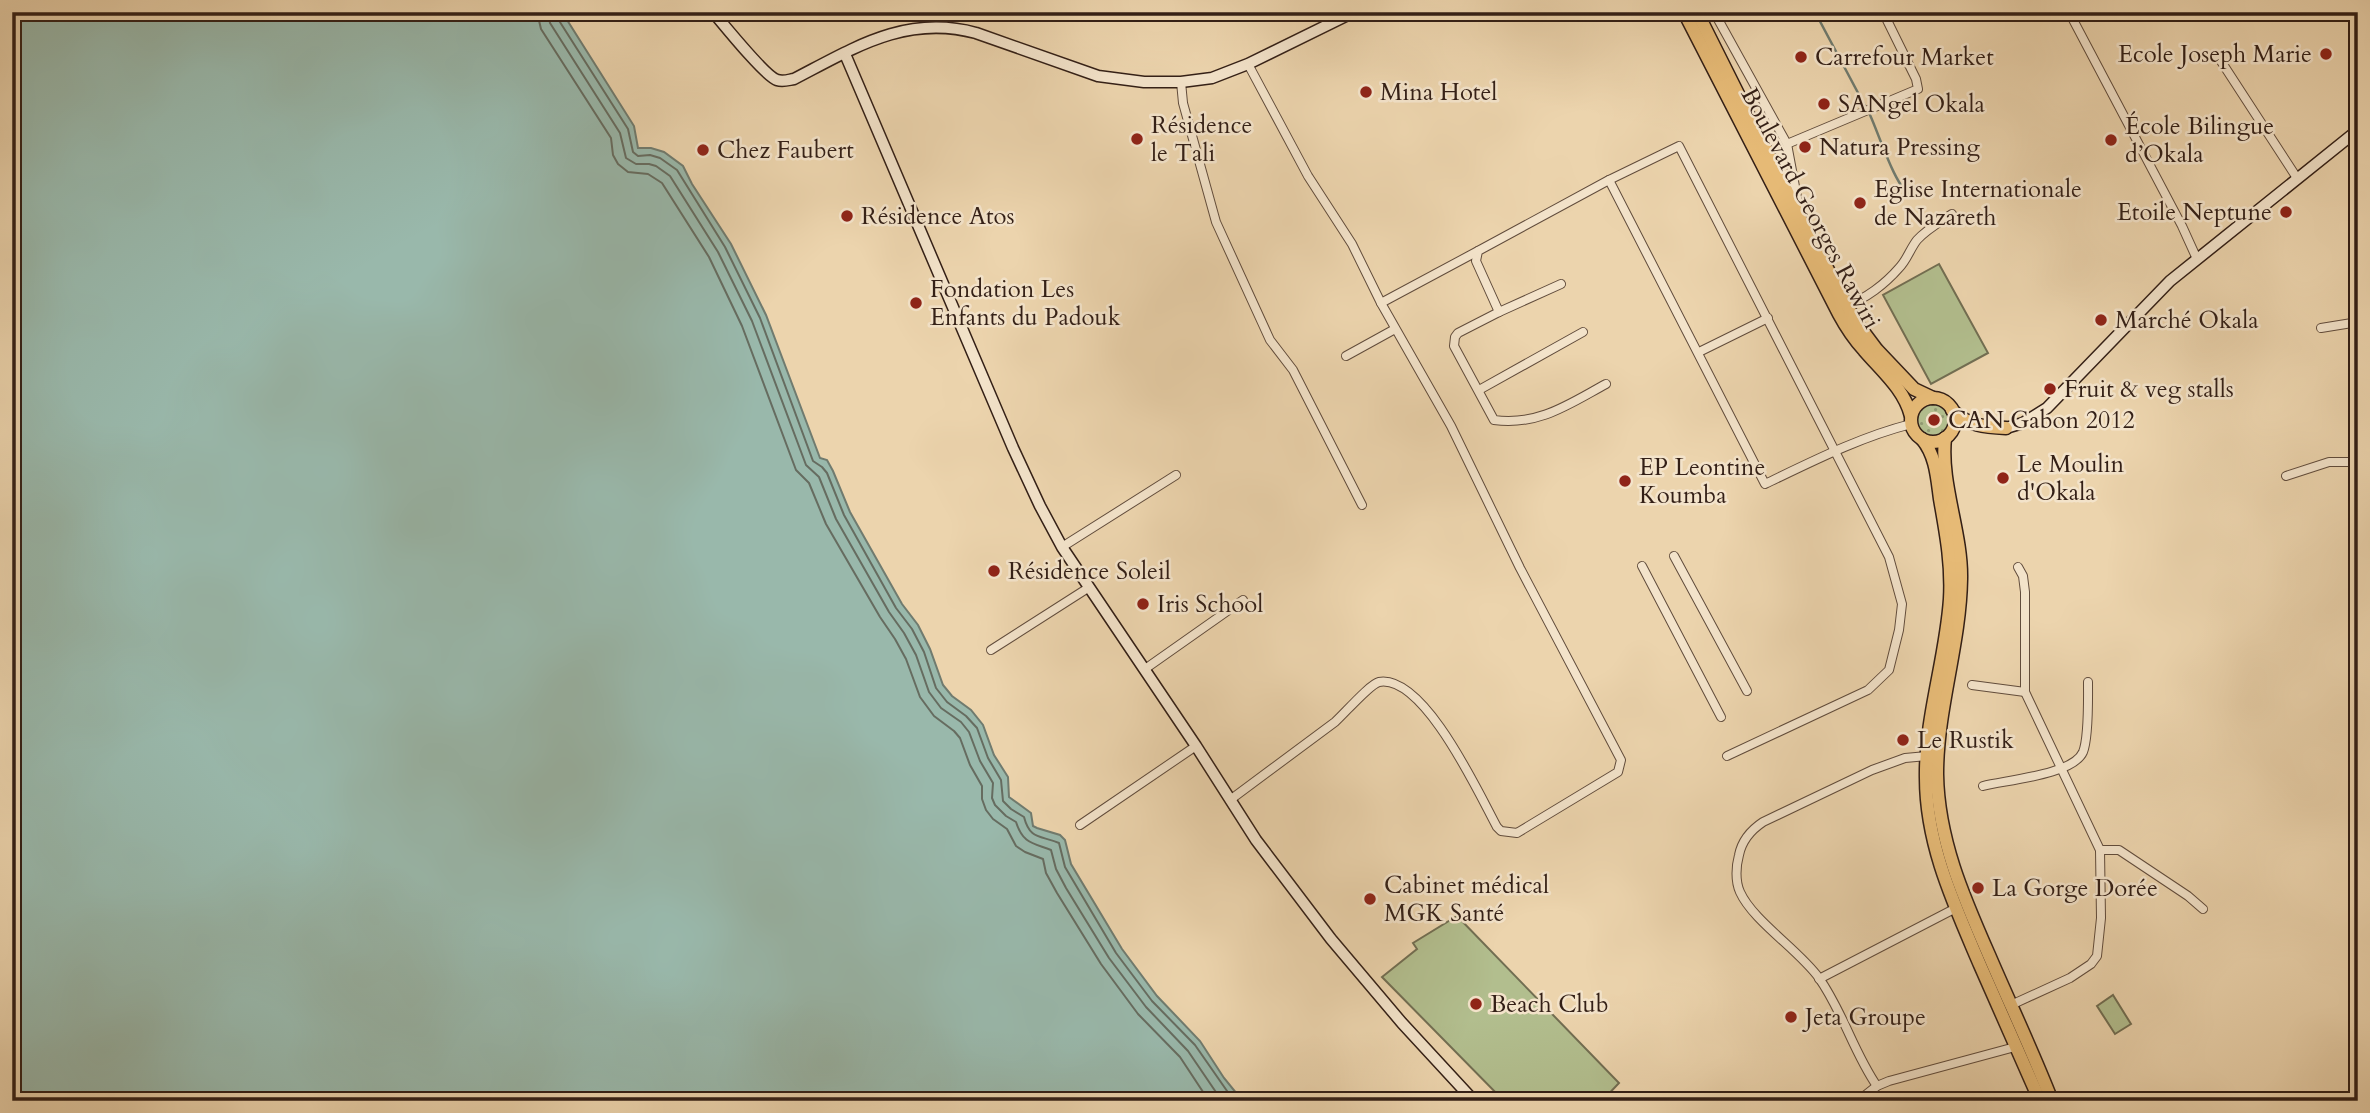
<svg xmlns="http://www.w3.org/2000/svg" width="2370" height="1113" font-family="Cardo,serif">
	<defs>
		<pattern id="grass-dots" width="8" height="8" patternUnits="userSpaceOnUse" patternTransform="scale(1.75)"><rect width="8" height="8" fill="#b2be8e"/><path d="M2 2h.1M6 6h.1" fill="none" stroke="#919a73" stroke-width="1.8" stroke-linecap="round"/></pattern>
	</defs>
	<rect width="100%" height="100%" fill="#ecd4ad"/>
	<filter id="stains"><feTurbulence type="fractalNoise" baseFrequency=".00286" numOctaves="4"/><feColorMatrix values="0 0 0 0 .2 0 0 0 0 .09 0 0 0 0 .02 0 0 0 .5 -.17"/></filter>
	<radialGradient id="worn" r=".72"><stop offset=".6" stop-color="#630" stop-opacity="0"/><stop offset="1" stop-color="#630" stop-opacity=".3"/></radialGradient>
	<circle fill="url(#grass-dots)" stroke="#726e52" stroke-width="2" cx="1933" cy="420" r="17"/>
	<g fill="#b2be8e" stroke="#726e52" stroke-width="2">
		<polygon points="1939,264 1988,353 1931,384 1883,295"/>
		<polygon points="1457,916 1619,1083 1602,1101 1504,1101 1382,977 1417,949 1413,943"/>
		<polygon points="2113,995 2131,1024 2115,1034 2097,1006"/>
	</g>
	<polygon fill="#99b8ab" stroke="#707b6f" stroke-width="2" points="12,12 562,12 634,126 638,148 651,148 664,152 683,166 692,184 731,244 766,315 820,458 827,460 833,471 850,512 902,604 918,625 930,649 943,685 952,696 971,710 983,725 994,755 1008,777 1009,797 1031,813 1033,826 1037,828 1060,835 1065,840 1071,864 1122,949 1157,996 1200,1041 1224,1078 1237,1094 1245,1101 12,1101"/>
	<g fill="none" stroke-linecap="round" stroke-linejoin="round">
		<g stroke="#666c60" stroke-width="2">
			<polyline points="537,12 541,29 611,138 613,155 618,164 628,172 648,174 662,183 709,257 742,326 796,470 809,483 826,524 880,617 895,639 906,659 920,697 934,716 954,731 960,738 970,765 982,786 982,799 986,810 993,819 1007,829 1016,846 1025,852 1043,859 1046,873 1057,893 1101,964 1138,1014 1180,1057 1209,1101"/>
			<path d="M548,12l2,11 70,110 6,25 10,6h13l7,2 14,10 48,76 34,69 54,144 13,12 17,42 53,93 15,21 12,22 13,37 12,16 20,14 8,10 11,29 13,22 -1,15 3,7 11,11 10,6c7,22 17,21 35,28l5,19 10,19 43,70 37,49 42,44 34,50"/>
			<path d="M557,12l1,7 70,110 5,23 5,4 12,-1 10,3 17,12 48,77 35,71 53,143 9,6 5,6 17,42 52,93 16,21 12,23 12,36 11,14 19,14 11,12 11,30 13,22 2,21 8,8 13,8c6,23 16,18 35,26l6,24 51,86 36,48 43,44 39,56"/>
		</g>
		<g stroke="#707b6f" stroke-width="2.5">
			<polyline points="1815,12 1865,106"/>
			<path d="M1870,115c9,19 25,72 41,81"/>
		</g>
		<defs>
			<g id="street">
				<polyline points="1714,12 1787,144 1799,208"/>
				<polyline points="2069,12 2182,226 2197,259"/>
				<polyline points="2217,55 2297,178"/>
				<polyline points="1181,82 1183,103 1216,222 1270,340 1293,370 1362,505"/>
				<polyline points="1787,144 1918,89 1916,79 1883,12"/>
				<path d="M1609,180l156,304c48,-23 95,-47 146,-60"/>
				<path d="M1561,284l-62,28 -41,21 -3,4 -1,9 40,74c45,6 75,-16 112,-36"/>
				<polyline points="1381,303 1478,251"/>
				<path d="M1846,305c19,-5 40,-22 53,-37 8,-8 11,-19 18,-28 10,-11 23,-18 35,-26"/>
				<polyline points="1499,312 1476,261 1478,251 1609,180 1679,146 1889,557 1902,604 1899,630 1889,670 1868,690 1727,756"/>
				<polyline points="2321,328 2358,322"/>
				<polyline points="1699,352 1768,318"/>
				<polyline points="1346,356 1395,329"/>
				<polyline points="1479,390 1583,332"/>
				<polyline points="2286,476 2329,462 2358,462"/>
				<polyline points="1062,547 1176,475"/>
				<polyline points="1674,556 1747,691"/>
				<polyline points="1642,566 1721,717"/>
				<polyline points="991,650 1088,588"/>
				<polyline points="1145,669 1243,600"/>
				<polyline points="1972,685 2025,692"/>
				<path d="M1983,786c23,-6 90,-11 100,-34 6,-15 5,-54 5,-70"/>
				<path d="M1230,800l105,-78c9,-8 35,-38 44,-40 45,-8 100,112 118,145l4,4 16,2 101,-61 3,-12 -101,-192 -69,-142 -70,-123 -29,-59 -44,-68 -60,-112"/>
				<polyline points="1080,825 1196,746"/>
				<polyline points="2100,850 2119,850 2188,896 2203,909"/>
				<polyline points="1819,979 1956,908"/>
				<polyline points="2011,1005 2070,978 2091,964 2097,956 2101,918 2100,850 2025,692 2025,592 2023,576 2018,567"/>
				<path d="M1877,1086c-23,-33 -34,-74 -58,-108 -20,-28 -66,-57 -79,-86 -5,-11 -4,-26 -1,-37 3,-15 12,-25 24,-33l109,-52 33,-12 22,-2"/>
				<polyline points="1858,1101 1877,1086 1889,1081 2015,1047"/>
			</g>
			<g id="secondary">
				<path d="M713,12c11,13 52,64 64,68 6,2 11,0 17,-1 60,-31 112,-65 182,-46l122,43 46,6h37l31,-4 36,-14 106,-52"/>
				<polyline points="845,54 1013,448 1040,506 1062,547 1196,746 1256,840 1331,939 1402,1023 1474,1101"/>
				<polyline points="2006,428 2023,423 2047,408 2170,281 2358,130"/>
			</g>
			<g id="primary">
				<path d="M1684,12l155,302c7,13 15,25 25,36 18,21 40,39 47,66"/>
				<polyline points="1697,12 1800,218 1856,322 1877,350 1914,389 1933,398"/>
				<circle cx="1933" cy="420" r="22"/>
				<path d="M1952,410c16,16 33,17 54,18"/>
				<path d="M1945,438c-5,46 17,94 16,141 -1,66 -24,129 -24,195 1,65 26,122 52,181 21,49 44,97 63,146"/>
				<path d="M1922,439c14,17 15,38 18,60 6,34 12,65 10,100 -4,60 -25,118 -24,179 0,67 28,126 54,187 20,45 40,91 60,136"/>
			</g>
		</defs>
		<use href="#street" stroke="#614c3c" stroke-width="10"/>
		<use href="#secondary" stroke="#331f16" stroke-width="13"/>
		<use href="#primary" stroke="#331f16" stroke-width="15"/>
		<use href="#street" stroke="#f3e3ca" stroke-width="8"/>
		<use href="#secondary" stroke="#f3e3ca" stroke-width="10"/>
		<use href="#primary" stroke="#e6ba76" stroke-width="12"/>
	</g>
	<g fill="#8f2418" stroke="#f3e3ca" stroke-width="2.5">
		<circle cx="2326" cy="54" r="7"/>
		<circle cx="1801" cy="57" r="7"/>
		<circle cx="1366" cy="92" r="7"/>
		<circle cx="1824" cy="104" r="7"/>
		<circle cx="1137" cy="139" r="7"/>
		<circle cx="2111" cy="140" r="7"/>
		<circle cx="1805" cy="147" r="7"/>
		<circle cx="703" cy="150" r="7"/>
		<circle cx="1860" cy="203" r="7"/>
		<circle cx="2286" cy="212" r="7"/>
		<circle cx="847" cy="216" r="7"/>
		<circle cx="916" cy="303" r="7"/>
		<circle cx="2101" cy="320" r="7"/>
		<circle cx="2050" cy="389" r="7"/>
		<circle cx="1934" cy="420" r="7"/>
		<circle cx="2003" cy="478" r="7"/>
		<circle cx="1625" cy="481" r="7"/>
		<circle cx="994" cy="571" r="7"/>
		<circle cx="1143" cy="604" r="7"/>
		<circle cx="1903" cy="740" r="7"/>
		<circle cx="1978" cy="888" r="7"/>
		<circle cx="1370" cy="899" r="7"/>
		<circle cx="1476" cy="1004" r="7"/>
		<circle cx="1791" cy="1017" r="7"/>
	</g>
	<g text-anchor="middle" stroke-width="5" stroke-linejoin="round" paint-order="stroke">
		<g font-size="24" fill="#331f16" stroke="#f3e3ca" text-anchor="start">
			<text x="2312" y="62" text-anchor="end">Ecole Joseph Marie</text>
			<text x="1815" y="65">Carrefour Market</text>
			<text x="1380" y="100">Mina Hotel</text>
			<text x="1838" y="112">SANgel Okala</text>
			<text x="1151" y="133">Résidence<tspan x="1151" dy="28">le Tali</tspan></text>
			<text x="2125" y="134">École Bilingue<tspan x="2125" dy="28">d’Okala</tspan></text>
			<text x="1819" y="155">Natura Pressing</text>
			<text x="717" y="158">Chez Faubert</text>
			<text x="1874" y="197">Eglise Internationale<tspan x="1874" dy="28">de Nazareth</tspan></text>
			<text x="2272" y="220" text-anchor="end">Etoile Neptune</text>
			<text x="861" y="224">Résidence Atos</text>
			<text x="930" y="297">Fondation Les<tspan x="930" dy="28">Enfants du Padouk</tspan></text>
			<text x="2115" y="328">Marché Okala</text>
			<text x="2064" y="397">Fruit &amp; veg stalls</text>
			<text x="1948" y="428">CAN Gabon 2012</text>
			<text x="2017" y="472">Le Moulin<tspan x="2017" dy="28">d'Okala</tspan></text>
			<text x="1639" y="475">EP Leontine<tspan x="1639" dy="28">Koumba</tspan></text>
			<text x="1008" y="579">Résidence Soleil</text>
			<text x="1157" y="612">Iris School</text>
			<text x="1917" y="748">Le Rustik</text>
			<text x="1384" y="893">Cabinet médical<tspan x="1384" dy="28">MGK Santé</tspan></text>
			<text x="1992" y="896">La Gorge Dorée</text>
			<text x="1490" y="1012">Beach Club</text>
			<text x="1805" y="1025">Jeta Groupe</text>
		</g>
		<g font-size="24" fill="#331f16" stroke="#f3e3ca">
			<text transform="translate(1811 208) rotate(62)" y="8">Boulevard Georges Rawiri</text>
		</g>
	</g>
	<rect width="2370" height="1113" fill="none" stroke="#ecd4ad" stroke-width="42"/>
	<rect x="14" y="14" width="2342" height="1085" fill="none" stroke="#331f16" stroke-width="3.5"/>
	<rect x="21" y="21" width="2328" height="1071" fill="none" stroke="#331f16" stroke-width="2"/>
	<rect width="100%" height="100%" filter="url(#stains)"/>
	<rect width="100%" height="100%" fill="url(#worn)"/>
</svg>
